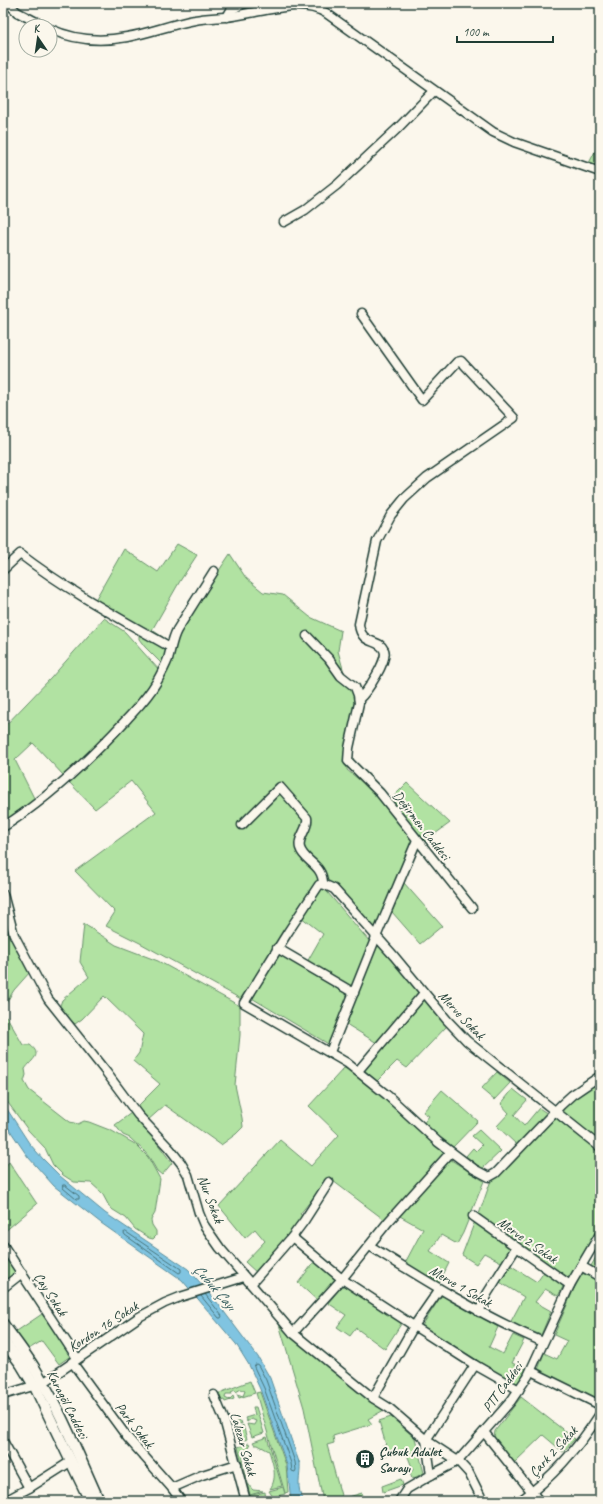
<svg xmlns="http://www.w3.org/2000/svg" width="603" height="1504" font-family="Caveat,sans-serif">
	<rect width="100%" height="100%" fill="#fbf7ec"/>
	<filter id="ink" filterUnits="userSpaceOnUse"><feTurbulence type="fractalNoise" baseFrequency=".025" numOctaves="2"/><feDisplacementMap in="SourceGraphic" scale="8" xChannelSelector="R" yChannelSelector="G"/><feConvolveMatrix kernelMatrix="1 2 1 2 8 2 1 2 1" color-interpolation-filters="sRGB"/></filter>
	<g filter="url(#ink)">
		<g fill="#b1e2a2" stroke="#68906b">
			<polygon points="600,142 600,167 589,163"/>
			<polygon points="177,544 197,555 180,581 152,630 169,641 162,664 145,647 139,639 139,629 95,600 124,549 158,572"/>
			<polygon points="230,554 246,578 263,592 283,595 310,617 341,631 338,651 345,676 354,690 356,699 347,751 347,770 377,794 413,840 375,933 335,888 316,885 241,999 140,943 106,926 115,912 75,871 156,812 131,781 95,809 67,780 157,684 174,638"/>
			<path d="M104,618l21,14 35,39c-21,39 -64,75 -95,106l-32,-34 -18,17 21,42 -33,22v-96l48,-50z"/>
			<polygon points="407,783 450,823 424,842 391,799"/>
			<polygon points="404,883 442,926 420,944 392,912"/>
			<polygon points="322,886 370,942 353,990 307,962 323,934 301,917"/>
			<polygon points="3,908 30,972 14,990 3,1008"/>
			<polygon points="84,924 116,945 158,961 240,1006 240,1035 235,1085 242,1118 243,1127 236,1134 221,1145 165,1105 147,1121 136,1108 160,1084 133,1061 139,1053 143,1034 104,996 82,1019 75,1024 59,1008 62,1000 89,977 80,962"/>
			<polygon points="376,943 421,993 377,1043 346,1024"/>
			<polygon points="278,953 329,984 350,993 330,1045 250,997"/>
			<polygon points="424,997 447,1026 407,1068 397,1061 377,1081 363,1069"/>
			<path d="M3,1014l4,3 16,28h7c13,10 2,14 -5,24l1,6 -2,6 5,9 41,32 8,2 6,-3 5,1 23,9 23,13 13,13 12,22 -5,34 -4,7 1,5 4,6v5l-3,3 -4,-1 -14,-9 -9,-11 -16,-10 -8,-15 -11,-10 -17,-1 -11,-7 -10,-10 -8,-17 -17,-18 -25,-34z"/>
			<polygon points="344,1068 355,1072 446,1152 386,1221 329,1178 300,1214 305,1218 258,1274 245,1262 265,1241 255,1229 245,1238 219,1206 280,1140 311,1166 339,1135 309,1106"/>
			<polygon points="497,1072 510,1083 494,1100 481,1089"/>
			<polygon points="600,1079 600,1142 560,1110 566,1102"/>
			<polygon points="513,1089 527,1100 514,1115 524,1126 539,1108 548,1114 518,1146 497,1126 509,1113 501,1104"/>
			<polygon points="442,1090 478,1121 452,1148 423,1124 429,1116 423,1112"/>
			<polygon points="131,1113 157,1143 172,1163 162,1175 157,1171 149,1157 144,1151 130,1138 123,1135 115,1125"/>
			<polygon points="554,1116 600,1150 600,1226 569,1278 478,1217 490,1183"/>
			<polygon points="479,1130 501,1151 482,1169 466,1156 473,1148 476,1151 482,1145 472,1136"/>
			<polygon points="448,1158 484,1181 463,1233 457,1244 441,1235 430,1251 449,1263 438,1285 405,1263 423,1229 398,1215"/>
			<polygon points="9,1162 37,1204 3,1233 3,1169"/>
			<polygon points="475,1221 513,1246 503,1263 484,1253 476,1264 462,1255"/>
			<polygon points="600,1250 600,1271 591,1266"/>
			<polygon points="3,1253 16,1272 15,1274 3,1283"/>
			<polygon points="315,1261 338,1280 319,1302 298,1283"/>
			<polygon points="510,1265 537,1282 544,1272 564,1285 558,1296 545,1289 535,1302 551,1311 541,1335 510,1323 524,1297 498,1281"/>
			<polygon points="582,1273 600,1282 600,1400 538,1370 544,1353 557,1359 567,1341 554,1335 573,1291"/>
			<polygon points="344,1284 403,1321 385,1349 356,1328 350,1336 337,1327 346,1315 328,1303"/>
			<polygon points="441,1296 446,1297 498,1327 489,1347 503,1354 513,1335 524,1340 512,1363 526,1369 517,1385 422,1326"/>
			<polygon points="42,1314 72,1355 59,1364 42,1341 27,1350 14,1333"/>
			<polygon points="279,1324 297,1342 384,1410 368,1419 372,1424 333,1436 334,1443 327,1445 342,1499 362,1493 365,1501 323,1501 304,1408"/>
			<polygon points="250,1381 255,1393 239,1398 237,1394 243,1396 245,1391 241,1389 236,1392 235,1390 231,1392 232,1394 226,1394 225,1398 229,1400 233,1396 234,1399 225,1402 224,1400 220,1401 217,1394"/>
			<polygon points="260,1392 286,1465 288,1492 285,1493 256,1393"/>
			<polygon points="521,1397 575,1439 563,1452 543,1435 514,1463 494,1437 495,1431"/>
			<polygon points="253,1407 256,1407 264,1433 252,1437 247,1424 254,1425 256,1421 251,1419 247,1422 245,1418 255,1415"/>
			<polygon points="391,1417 415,1438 424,1473 412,1479 410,1472 413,1470 405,1449 384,1456 382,1446 386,1445 379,1421"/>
			<polygon points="241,1421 242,1424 237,1423 236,1428 239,1429 243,1425 247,1439 240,1442 233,1423"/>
			<path d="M267,1437l15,49 -12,3c8,-12 3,-25 -1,-38l-11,-6h-3l-2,-3z"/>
			<path d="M249,1443l1,3c-13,8 -6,36 3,44l10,1 -13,4 -12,-48z"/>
			<polygon points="401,1479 403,1485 383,1492 382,1486"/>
			<polygon points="283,1487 285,1494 273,1497 269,1491"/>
			<polygon points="265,1492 266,1501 256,1498 251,1499 251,1501 249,1501 248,1496"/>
		</g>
		<path fill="#80c4e1" stroke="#598e9c" d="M3,1103l26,40 14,16 17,17 45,37 83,56 25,28 45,60 12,21 29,84h-1h2c1,16 -5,25 4,39h-13l-4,-36 -27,-76 -11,-24 -13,-21 -54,-64 -81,-57 -47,-37 -26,-29 -25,-37z"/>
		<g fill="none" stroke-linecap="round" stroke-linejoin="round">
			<g stroke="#467379" stroke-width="1">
				<polygon points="63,1185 65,1185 79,1196 79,1199 76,1199 63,1188"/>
				<polygon points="126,1232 181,1269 181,1272 179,1273 125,1235 124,1233"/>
				<polyline points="201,1296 219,1318 221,1318 222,1316 205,1294"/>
				<polygon points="256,1364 258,1365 266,1380 295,1462 296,1470 295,1472 292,1471 291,1463 264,1388 254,1367"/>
			</g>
			<defs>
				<g id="minor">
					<polyline points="8,3 17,12 44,26"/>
					<polyline points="227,17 231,10 244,3"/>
					<path d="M50,29c24,11 51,13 77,8 23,-4 45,-13 68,-17 10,-2 20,-2 30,-3 10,-1 20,-3 30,-5 24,-4 49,-12 71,1l167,119 21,10 86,30"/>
					<polyline points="284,222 305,210 337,185 398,128 434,91"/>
					<path d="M3,570l17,-16c47,36 99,64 150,93"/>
					<polyline points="307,636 329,659 341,676 355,687 358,695 359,703 349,748 348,761 380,793 472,908"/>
					<path d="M359,699c8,-7 30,-40 25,-49 -5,-12 -23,-4 -25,-26l18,-83 14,-26 13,-16 23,-21 87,-60 -53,-57 -4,1 -35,38 -61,-86"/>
					<path d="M242,825l38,-38 27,31c2,11 -10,19 -7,30 4,14 23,16 23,36"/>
					<path d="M3,827c46,-29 87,-68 124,-108 10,-11 21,-22 29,-36 4,-7 9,-16 12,-24 3,-10 4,-20 9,-29l37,-59"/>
					<polyline points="323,884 319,885 288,932 244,1003 347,1063 387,1095 438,1142 474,1169 489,1177 496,1173 561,1105 572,1095 600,1076"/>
					<polyline points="323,884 334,889 394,956 447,1020 467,1041 600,1147"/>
					<polyline points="3,894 14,935 48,999 106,1072 138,1115 170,1149 181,1163 188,1175 199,1213 204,1225 220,1248 293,1333 373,1398 389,1408 426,1440 458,1461 469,1473 483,1501"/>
					<polyline points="277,948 354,993"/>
					<polyline points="330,1052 376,937 417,840"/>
					<polyline points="358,1071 424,993"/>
					<polyline points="473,1216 570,1285"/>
					<polyline points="292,1237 342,1279 414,1326 475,1365 519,1390"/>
					<polyline points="3,1245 77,1358"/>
					<path d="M370,1246c56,35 112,70 173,96"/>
					<polyline points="581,1266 600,1277"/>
					<polyline points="251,1284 292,1237 304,1221 329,1182"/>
					<polyline points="3,1288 22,1273"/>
					<polyline points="479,1312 487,1294 516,1248"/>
					<polyline points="293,1333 342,1279 388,1222 451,1152"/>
					<polyline points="72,1362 127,1437 172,1488 181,1501"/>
					<polyline points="531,1371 600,1405"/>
					<polyline points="3,1395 43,1383 139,1317 165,1303 180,1297 244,1277"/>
					<polyline points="214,1395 224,1419 246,1501"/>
					<polyline points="373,1398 414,1326 439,1290"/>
					<polyline points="484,1432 539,1501"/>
					<polyline points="3,1441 29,1488"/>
					<polyline points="431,1475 426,1440 475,1365"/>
					<polyline points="172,1488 202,1475 237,1464"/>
					<polyline points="5,1501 29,1488 70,1462"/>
					<polyline points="399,1501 407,1489 431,1475 458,1461 511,1401 528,1376 570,1285 600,1234"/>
					<path d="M520,1501c32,-23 59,-54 80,-87"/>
				</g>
				<g id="major">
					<path d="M3,1324c11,15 22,29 32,45 26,42 44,88 64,132"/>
					<polyline points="3,1340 21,1364 36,1389 90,1501"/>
				</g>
			</defs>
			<use href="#minor" stroke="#1f3d34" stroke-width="11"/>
			<use href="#major" stroke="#1f3d34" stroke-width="13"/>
			<use href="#minor" stroke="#fbf7ec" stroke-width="8"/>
			<use href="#major" stroke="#fbf7ec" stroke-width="10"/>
		</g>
	</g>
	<defs>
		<symbol id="building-disc" viewBox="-11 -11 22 22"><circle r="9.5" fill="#1f3d34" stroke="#fbf7ec"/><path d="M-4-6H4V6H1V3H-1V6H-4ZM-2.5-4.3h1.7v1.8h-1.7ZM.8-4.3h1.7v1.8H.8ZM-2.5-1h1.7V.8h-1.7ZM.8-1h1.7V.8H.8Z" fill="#fff"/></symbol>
	</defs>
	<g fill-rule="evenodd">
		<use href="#building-disc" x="354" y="1448" width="22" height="22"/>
	</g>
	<g text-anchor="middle" stroke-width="4" stroke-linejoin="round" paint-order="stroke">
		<g font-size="14" fill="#1f3d34" stroke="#fbf7ec">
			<text transform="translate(422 825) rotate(52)" y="5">Değirmen Caddesi</text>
			<text transform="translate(462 1015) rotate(47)" y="5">Merve Sokak</text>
			<text transform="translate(211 1199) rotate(69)" y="5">Nur Sokak</text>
			<text transform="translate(528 1240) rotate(35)" y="5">Merve 2 Sokak</text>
			<text transform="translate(461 1286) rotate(30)" y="5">Merve 1 Sokak</text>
			<text transform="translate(51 1294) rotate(57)" y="5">Çay Sokak</text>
			<text transform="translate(103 1326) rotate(-33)" y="5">Kordon 16 Sokak</text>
			<text transform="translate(502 1387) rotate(-54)" y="5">PTT Caddesi</text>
			<text transform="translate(68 1404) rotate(63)" y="5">Karagöl Caddesi</text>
			<text transform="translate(135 1425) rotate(52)" y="5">Park Sokak</text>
			<text transform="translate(244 1444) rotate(74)" y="5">Lalezar Sokak</text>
			<text transform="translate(553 1451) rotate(-47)" y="5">Çark 2 Sokak</text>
		</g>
		<g font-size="14" font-weight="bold" fill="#1f3d34" stroke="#fbf7ec" text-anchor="start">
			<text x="379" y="1456">Çubuk Adalet<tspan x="379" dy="16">Sarayı</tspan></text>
		</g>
		<g font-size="15" font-style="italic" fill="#375f5f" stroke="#fbf7ec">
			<text transform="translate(215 1287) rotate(49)" y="5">Çubuk Çayı</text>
		</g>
	</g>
	<rect width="603" height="1504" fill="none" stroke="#fbf7ec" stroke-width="16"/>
	<rect x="8" y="8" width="587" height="1488" fill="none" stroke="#1f3d34" stroke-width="1.5" filter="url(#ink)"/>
	<g transform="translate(38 38) rotate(347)"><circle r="19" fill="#fbf7ec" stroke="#a3ada2"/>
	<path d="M0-3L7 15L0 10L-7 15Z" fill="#1f3d34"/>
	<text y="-6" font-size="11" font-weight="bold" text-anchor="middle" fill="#1f3d34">K</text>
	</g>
	<path d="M457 36v6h96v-6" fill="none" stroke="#1f3d34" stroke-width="2"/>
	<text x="463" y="36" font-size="12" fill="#1f3d34" stroke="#fbf7ec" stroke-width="3" paint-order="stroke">100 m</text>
</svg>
